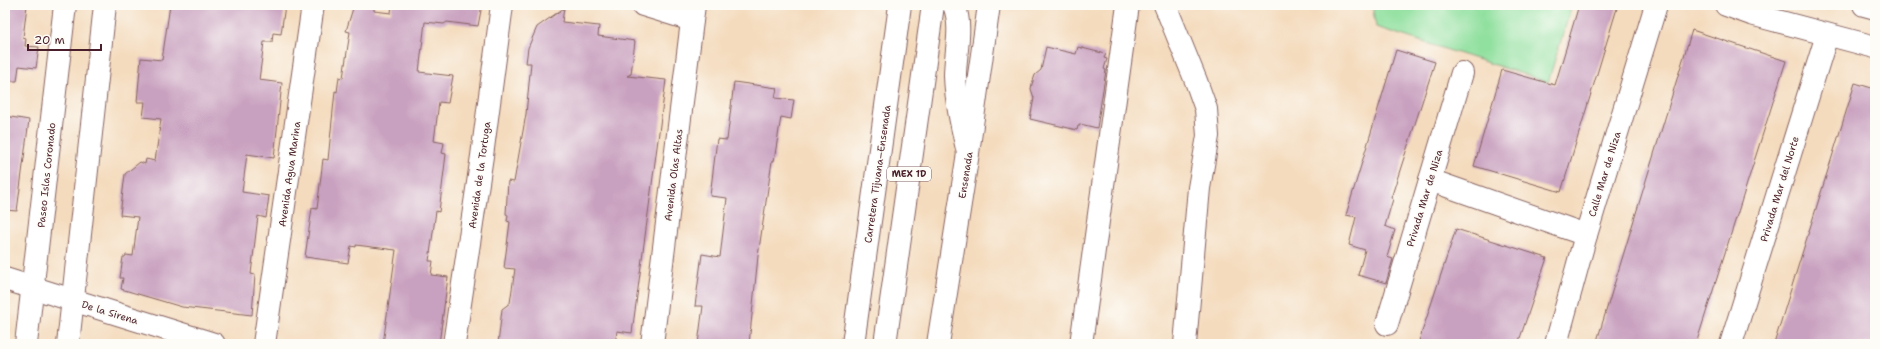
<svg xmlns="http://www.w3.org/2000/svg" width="1880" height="349" font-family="'Shantell Sans',sans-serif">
	<rect width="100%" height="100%" fill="#fdfcf7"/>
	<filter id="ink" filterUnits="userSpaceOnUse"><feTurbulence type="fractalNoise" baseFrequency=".025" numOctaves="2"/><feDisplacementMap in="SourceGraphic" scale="8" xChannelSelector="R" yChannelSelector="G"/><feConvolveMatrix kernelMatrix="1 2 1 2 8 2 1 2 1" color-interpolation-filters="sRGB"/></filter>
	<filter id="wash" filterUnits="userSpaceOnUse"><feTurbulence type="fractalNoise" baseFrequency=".012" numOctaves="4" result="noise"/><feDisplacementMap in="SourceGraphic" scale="16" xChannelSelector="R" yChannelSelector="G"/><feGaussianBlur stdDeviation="0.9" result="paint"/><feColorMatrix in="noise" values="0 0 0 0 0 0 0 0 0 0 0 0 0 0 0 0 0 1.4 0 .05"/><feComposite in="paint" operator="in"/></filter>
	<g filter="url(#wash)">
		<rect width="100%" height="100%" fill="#f4dbbe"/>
		<polygon fill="#90e09f" stroke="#6d8065" points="1372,5 1572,5 1548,82 1376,27"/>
		<g id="blocks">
			<g fill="#c9a1c0">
				<polygon points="5,5 27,5 23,38 26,39 25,46 39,47 36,68 19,66 17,81 5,81"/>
				<polygon points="170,5 285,5 281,34 273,33 272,42 264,42 259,80 282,83 274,158 247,154 242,192 269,196 266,218 258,216 251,274 255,275 252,315 182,307 121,289 123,278 120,278 123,257 125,257 126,255 133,256 138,217 120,215 125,174 140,162 145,164 146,159 155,161 161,119 143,117 145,102 137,102 141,58 162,60"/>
				<polygon points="354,5 374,5 374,11 391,13 392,5 482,5 478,26 447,22 444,24 425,22 419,72 453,76 448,103 439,102 434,141 444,143 442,153 446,154 439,212 436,211 429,261 433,261 431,275 448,277 439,344 383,344 396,250 356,245 356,247 351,246 348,263 305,257 312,208 317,209 323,159 328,160 335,91 337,92 339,77 343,78 350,32 346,31"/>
				<polygon points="1579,5 1618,5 1561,192 1474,166 1502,70 1555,85"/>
				<polygon points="564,8 562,22 599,26 598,36 635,41 631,74 627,76 666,80 632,333 617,331 615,344 498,344 502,309 510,303 515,269 504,268 510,222 507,221 508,215 506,214 508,181 514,182 526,114 531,63 526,63 528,48 537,27"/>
				<polygon points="1692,30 1786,61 1696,344 1596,344"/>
				<polygon points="1046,47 1076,54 1078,47 1106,54 1104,58 1107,59 1104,69 1106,70 1097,128 1080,124 1080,126 1078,126 1077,130 1030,119 1034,98 1031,89 1032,84 1035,75 1041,70"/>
				<polygon points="1396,50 1435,62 1391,198 1393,199 1385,226 1395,230 1387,257 1393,259 1386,283 1358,275 1365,250 1349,245 1356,217 1346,215"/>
				<polygon points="734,82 777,88 775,98 794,100 791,119 781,117 774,161 772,161 758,256 749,344 698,344 703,306 695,306 702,254 720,257 727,198 710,196 717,139 727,140"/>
				<polygon points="1855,83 1875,89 1875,344 1774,344"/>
				<polygon points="5,116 29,120 17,211 5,210"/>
				<polygon points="1456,229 1547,258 1518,344 1418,344"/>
			</g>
		</g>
	</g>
	<g filter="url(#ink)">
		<use href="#blocks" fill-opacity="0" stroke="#86615e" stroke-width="1"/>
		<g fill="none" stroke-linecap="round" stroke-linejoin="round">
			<defs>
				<g id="street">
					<polyline points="1165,5 1196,81 1206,109 1208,136 1199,188 1185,344"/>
					<polyline points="1430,180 1586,235"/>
					<polyline points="5,279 214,344"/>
					<polyline points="1387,324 1462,73"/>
					<polyline points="264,344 313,5"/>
					<polyline points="454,344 482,156 502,5"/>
					<polyline points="1081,344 1128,5"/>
					<polyline points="1556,344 1586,235 1656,5"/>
					<polyline points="1731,344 1827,35"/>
				</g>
				<g id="secondary">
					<polyline points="643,5 692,20"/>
					<polyline points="1726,5 1751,14 1875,47"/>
					<polyline points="1864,5 1875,8"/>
					<polyline points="26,344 65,5"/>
					<polyline points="68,344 105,5"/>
					<polyline points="652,344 694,5"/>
					<polyline points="938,344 968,153 989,5"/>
				</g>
				<g id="highway">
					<path d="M954,5c9,22 1,48 1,71 1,26 7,51 13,77"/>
					<polyline points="853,344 900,5"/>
					<polyline points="885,344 933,5"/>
				</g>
			</defs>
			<use href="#street" stroke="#86615e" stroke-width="24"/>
			<use href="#secondary" stroke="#86615e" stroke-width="24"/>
			<use href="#highway" stroke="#86615e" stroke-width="24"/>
			<use href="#street" stroke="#fff" stroke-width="22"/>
			<use href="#secondary" stroke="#fff" stroke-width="22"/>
			<use href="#highway" stroke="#fff" stroke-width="22"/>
		</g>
	</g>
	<g text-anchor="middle" stroke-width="3.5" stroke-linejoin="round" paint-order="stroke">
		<rect fill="#fdfcf7" stroke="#806168" stroke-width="1" x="887" y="167" width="44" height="14" rx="3"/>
		<g font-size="9" font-weight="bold" fill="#4a1f2b">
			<text x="909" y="177">MEX 1D</text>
		</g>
		<g font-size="10" fill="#4a1f2b" stroke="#fdfcf7">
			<text transform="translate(289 174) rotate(-82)" y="4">Avenida Agua Marina</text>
			<text transform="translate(877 174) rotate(-82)" y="4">Carretera Tijuana–Ensenada</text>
			<text transform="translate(1604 174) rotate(-73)" y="4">Calle Mar de Niza</text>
			<text transform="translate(46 175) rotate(-84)" y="4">Paseo Islas Coronado</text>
			<text transform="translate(479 175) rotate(-82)" y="4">Avenida de la Tortuga</text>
			<text transform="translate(673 175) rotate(-83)" y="4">Avenida Olas Altas</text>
			<text transform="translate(965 175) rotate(-81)" y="4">Ensenada</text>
			<text transform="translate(1779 189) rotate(-73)" y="4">Privada Mar del Norte</text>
			<text transform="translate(1424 198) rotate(-73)" y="4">Privada Mar de Niza</text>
			<text transform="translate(110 312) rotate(17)" y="4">De la Sirena</text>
		</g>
	</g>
	<rect width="1880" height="349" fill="none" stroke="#fdfcf7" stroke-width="20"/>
	<path d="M28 44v6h73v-6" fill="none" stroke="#4a1f2b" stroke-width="2"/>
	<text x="34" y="44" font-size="12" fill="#4a1f2b" stroke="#fdfcf7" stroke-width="3" paint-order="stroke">20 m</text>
</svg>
